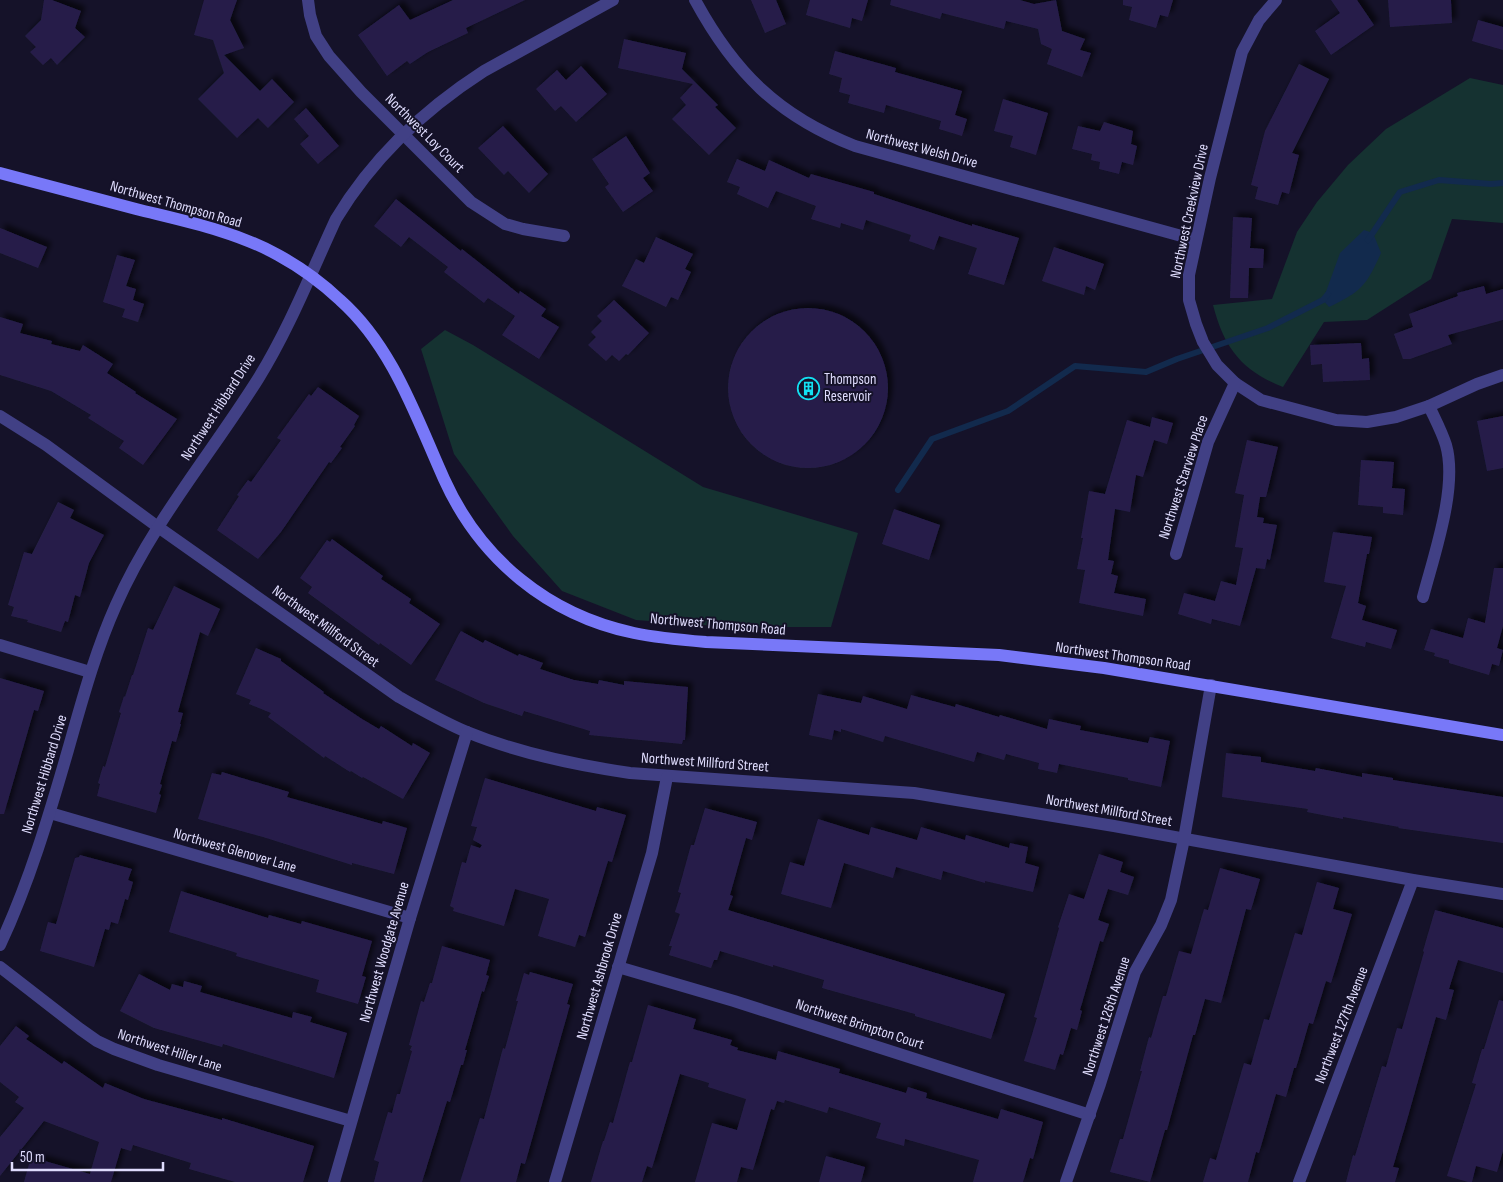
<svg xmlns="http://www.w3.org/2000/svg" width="1503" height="1182" font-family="'Sofia Sans Condensed',sans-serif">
	<defs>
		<filter id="shadow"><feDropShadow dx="4.5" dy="-4.5" stdDeviation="2.5" flood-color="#0009"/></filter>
	</defs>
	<rect width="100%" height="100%" fill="#151229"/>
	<g fill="#153231">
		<path d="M1470,78l33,7v138l-51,-4 -21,60 -64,41 -43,2 -41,65c-41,-16 -59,-39 -70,-82l59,-6 25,-67 20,-30 31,-37 38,-36z"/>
		<polygon points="445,330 473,345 703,487 858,533 831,627 730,627 636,620 562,591 513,536 454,454 421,349"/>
	</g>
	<path fill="#122a4d" d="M1364,230l9,3 8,20c-15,33 -19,38 -52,54l-6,-7 17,-47z"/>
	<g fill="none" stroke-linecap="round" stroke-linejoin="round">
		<g stroke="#122a4d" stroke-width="6">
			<polyline points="1368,240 1400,192 1439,180 1491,184 1503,183"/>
			<polyline points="898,490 932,439 1008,411 1075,366 1146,372 1177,359 1268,328 1323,300 1328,294"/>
		</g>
	</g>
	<g fill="#261f49" filter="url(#shadow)">
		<polygon points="44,0 52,0 81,11 75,28 85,37 57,65 51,58 43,65 30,52 36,47 25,36 41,20"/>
		<polygon points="204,0 237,0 230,20 244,48 224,55 260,91 272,79 294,102 268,128 258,118 237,138 198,99 224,73 213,40 194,35"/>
		<polygon points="453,0 525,0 466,28 468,33 428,52 410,64 407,61 387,76 358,35 399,5 410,20"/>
		<polygon points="751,0 776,0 786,24 765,33"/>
		<polygon points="810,0 868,0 862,21 852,18 850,28 806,15"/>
		<polygon points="891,0 1020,0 1034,4 1056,0 1062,31 1085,39 1080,50 1091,53 1082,77 1047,64 1052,49 1041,44 1038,29 1006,21 1004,29 942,13 940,19 890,5"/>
		<polygon points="1123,0 1173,0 1168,17 1160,15 1156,28 1129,20 1132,7 1123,5"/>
		<polygon points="1331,0 1357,0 1374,25 1331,55 1315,31 1340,13"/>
		<polygon points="1388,0 1451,0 1452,23 1390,27"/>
		<polygon points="1478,20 1503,27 1503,50 1472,41"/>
		<polygon points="624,39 686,53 682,69 718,105 715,107 736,128 709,155 672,119 686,105 680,98 693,84 618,68"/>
		<polygon points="835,51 896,68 895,72 962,91 955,115 967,119 962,136 939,129 941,121 886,105 884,113 848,103 850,95 839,92 842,78 829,74"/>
		<polygon points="1299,64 1329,79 1292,153 1299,155 1289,194 1282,192 1278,205 1255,199 1258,187 1251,185 1265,131"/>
		<polygon points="581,66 607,94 576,122 561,106 555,111 536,89 557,70 566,80"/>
		<polygon points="1003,99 1048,113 1036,155 1010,147 1013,136 994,131"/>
		<polygon points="306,108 339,146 318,164 300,144 309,136 294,119"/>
		<polygon points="1104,122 1133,131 1131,144 1137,146 1133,165 1122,162 1119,174 1099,169 1100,162 1091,160 1092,154 1072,149 1078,126 1100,131"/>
		<polygon points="503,126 548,174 529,193 508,171 504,175 478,148"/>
		<polygon points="626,136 650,173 643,178 653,191 623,212 605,187 609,184 592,159"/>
		<polygon points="737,159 765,171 769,160 809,178 811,174 874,192 874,194 972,226 972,224 1019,238 1004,285 968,274 977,248 939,236 934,250 909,241 911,235 866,220 863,230 841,223 840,228 811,219 816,206 776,191 768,208 737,194 740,187 727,182"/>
		<polygon points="396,199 461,251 462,249 519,294 520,291 546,309 541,316 559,327 539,359 502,335 515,316 488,298 484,303 444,272 448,267 409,237 401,247 374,226"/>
		<polygon points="1233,217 1252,218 1250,248 1264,249 1263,268 1249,268 1248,298 1230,298"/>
		<polygon points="0,228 47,247 38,268 0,253"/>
		<polygon points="656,237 693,254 685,269 691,272 678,300 671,297 666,307 622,286 636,259 644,263"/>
		<polygon points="1054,247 1104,264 1095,290 1086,286 1084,295 1042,281"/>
		<polygon points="117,255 135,260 126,286 136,289 133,300 144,304 138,322 122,317 125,309 103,302"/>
		<polygon points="1484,286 1486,294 1503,289 1503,320 1448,335 1452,344 1410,359 1403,359 1394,334 1413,327 1409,314 1458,296 1457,293"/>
		<polygon points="614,300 649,333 628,355 626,354 619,361 612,355 606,361 588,345 596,337 591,332 602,321 597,316"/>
		<circle cx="808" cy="388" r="80"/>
		<polygon points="0,317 23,324 20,333 52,341 51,344 80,351 83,345 113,364 107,373 136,392 135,393 177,419 143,465 119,448 124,441 88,418 91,415 51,391 0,375"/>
		<polygon points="1361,343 1362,359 1369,358 1370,380 1323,382 1322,364 1311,365 1310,345"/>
		<polygon points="318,387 359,416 354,425 355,426 340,447 342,448 331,463 329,462 281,532 258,559 217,530 239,496 237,495 248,480 251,482 281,440 277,438 309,394 311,396"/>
		<polygon points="1503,416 1503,468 1487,471 1477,421"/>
		<polygon points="1152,417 1173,423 1167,444 1154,440 1143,477 1136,475 1130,512 1115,509 1108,560 1114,561 1111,574 1118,576 1114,593 1146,599 1143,616 1079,603 1085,570 1077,569 1083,538 1081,538 1089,491 1105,494 1127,420 1150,427"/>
		<polygon points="1247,440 1278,447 1266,497 1260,497 1257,517 1264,518 1263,523 1277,525 1270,560 1267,559 1265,569 1256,568 1240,626 1212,619 1211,624 1178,614 1184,593 1215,601 1221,581 1236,585 1243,548 1235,547 1244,495 1235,493"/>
		<polygon points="1361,460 1394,462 1392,488 1405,489 1403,515 1383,513 1383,507 1358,505"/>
		<polygon points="58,502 74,510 70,518 104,535 89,563 80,597 75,595 68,622 65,621 61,632 27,622 28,620 11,616 14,607 8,605 24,552 32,554"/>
		<polygon points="894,509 940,525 929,560 882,544"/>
		<polygon points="1333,532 1372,537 1369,554 1367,554 1358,603 1366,606 1362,620 1397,630 1391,649 1366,642 1365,647 1331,638 1346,586 1324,582"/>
		<polygon points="332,539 383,576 381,579 411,599 409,603 440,624 411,665 380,643 379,645 308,593 312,587 300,578 327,540 330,542"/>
		<polygon points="1494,568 1503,568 1503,626 1497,648 1503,650 1499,666 1492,664 1489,675 1449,663 1449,660 1434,656 1435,653 1424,650 1431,629 1463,638 1468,618 1485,623"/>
		<polygon points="174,586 220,609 208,636 200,632 178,712 183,713 180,724 181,724 176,742 172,741 160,784 162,785 159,794 161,795 156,813 97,796 100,784 98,783 103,766 105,767 121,713 119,712 124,696 125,697 132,675 133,675 148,628 153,630"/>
		<polygon points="461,631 483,643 485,640 518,656 519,654 543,663 540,669 574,680 598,684 599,680 624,685 624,681 688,687 685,740 683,740 682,744 589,735 590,731 524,711 522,716 484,703 435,680 459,634"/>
		<polygon points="256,648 281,659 281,661 324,692 323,693 362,719 379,729 381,726 412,746 413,743 430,753 403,799 363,777 362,778 351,771 350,772 325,756 324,758 268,717 271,713 249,704 251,700 236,694"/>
		<polygon points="0,678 44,691 38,711 34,710 4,814 0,814"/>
		<polygon points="818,694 861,703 863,696 907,709 911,695 955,707 956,704 999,717 1000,715 1047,729 1049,719 1081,726 1080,730 1148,743 1150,737 1170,741 1161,787 1128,780 1128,778 1059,764 1057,773 1038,769 1039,763 1006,754 1004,760 977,752 974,762 885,736 883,742 841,729 841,732 834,730 832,740 809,735"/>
		<polygon points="1226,753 1261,757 1261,762 1315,771 1316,768 1362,777 1362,773 1393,778 1393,780 1503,797 1503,843 1398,828 1399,827 1343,817 1343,819 1307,812 1308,809 1222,797"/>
		<polygon points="222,772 289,792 287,797 382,824 383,821 407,828 394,874 352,863 352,865 263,837 198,819 212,773 221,775"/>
		<polygon points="485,778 596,811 597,807 626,815 612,862 608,861 585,937 579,935 575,947 538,936 549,899 515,889 504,926 453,911 454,908 450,906 462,862 466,863 471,845 480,848 482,845 473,840 477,827 471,826"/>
		<polygon points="705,808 757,822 752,840 746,838 730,895 733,896 728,910 1005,994 991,1039 915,1016 915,1014 822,988 824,980 773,965 773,967 720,951 717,960 714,960 711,968 669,955 672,946 669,946 680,914 675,912 681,893 678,892 691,845 694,845"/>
		<polygon points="818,819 869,835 871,827 917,840 921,827 965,840 966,835 1009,848 1010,843 1028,847 1025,863 1039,867 1033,892 985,881 985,883 943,871 941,880 896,867 893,878 844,863 831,908 781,894 790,862 804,866"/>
		<polygon points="1099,854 1123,862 1120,872 1134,877 1128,895 1108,889 1098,920 1109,924 1103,942 1100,941 1080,1010 1082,1011 1077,1030 1071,1028 1063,1055 1060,1054 1055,1070 1024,1061 1037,1018 1034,1017 1059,928 1058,927 1069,894 1084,899"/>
		<polygon points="80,855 132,869 128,880 133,882 128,900 125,899 118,924 111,922 109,930 105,929 94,967 40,951 48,922 56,924 75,858 79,857"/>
		<polygon points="1220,868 1260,879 1251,910 1246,909 1221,1003 1205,999 1195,1035 1193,1035 1167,1130 1165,1130 1150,1182 1110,1172 1120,1139 1123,1139 1142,1071 1140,1071 1149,1037 1151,1038 1163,996 1166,996 1179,951 1191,954 1204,909 1208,910"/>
		<polygon points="1317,882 1339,888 1333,909 1352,914 1331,983 1326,981 1313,1024 1309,1023 1296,1068 1294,1068 1286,1097 1276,1094 1259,1153 1256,1152 1248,1182 1203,1182 1210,1158 1216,1160 1244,1063 1251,1065 1264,1019 1269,1020 1295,933 1302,935"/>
		<polygon points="181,891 268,918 269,915 301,924 302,921 372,941 362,976 366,977 358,1004 316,992 319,980 236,956 237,953 169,932"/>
		<polygon points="1435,910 1503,928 1503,973 1458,960 1449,989 1454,990 1446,1020 1436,1017 1407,1120 1393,1167 1399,1168 1395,1182 1346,1182 1353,1155 1355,1156 1382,1066 1386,1067 1397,1028 1402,1029 1424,952 1423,951"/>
		<polygon points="442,946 490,960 486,975 489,976 484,992 482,991 465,1050 467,1050 463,1065 461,1065 450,1102 447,1101 422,1182 374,1182 379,1162 374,1160 388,1112 392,1113 397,1094 400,1094 412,1051 410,1050 412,1046 409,1045 421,1001 424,1002 430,983 432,983"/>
		<polygon points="530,972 573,984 567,1004 570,1005 525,1164 521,1163 516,1182 460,1182 480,1118 484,1119 503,1048 505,1049 518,1001 516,1001 524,973 529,975"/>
		<polygon points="139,974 170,990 172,984 183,987 184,981 202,986 200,992 292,1018 293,1012 312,1017 310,1022 347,1033 334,1078 223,1044 222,1047 154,1028 120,1011"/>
		<polygon points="1499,1000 1503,1001 1503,1151 1497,1172 1476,1166 1472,1182 1468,1182 1447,1176 1476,1084 1472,1083 1482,1049 1484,1049"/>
		<polygon points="648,1005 696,1019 693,1029 732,1040 730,1045 738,1048 737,1050 776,1060 778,1051 840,1069 839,1073 906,1093 908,1087 927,1093 926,1098 998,1119 1001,1109 1043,1122 1033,1159 1030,1158 1023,1182 973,1182 979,1160 905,1139 904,1146 876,1138 881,1123 829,1107 827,1113 785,1100 784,1103 777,1101 774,1110 771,1109 753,1170 741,1167 737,1182 695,1182 712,1123 737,1130 746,1099 708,1087 709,1083 680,1074 652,1168 647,1166 642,1182 591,1182 603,1141 604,1141 610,1122 613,1123 630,1062 632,1062"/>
		<polygon points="16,1026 29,1036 26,1039 62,1064 64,1061 103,1088 105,1083 144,1099 222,1120 222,1118 314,1146 303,1182 235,1182 189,1169 191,1163 133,1145 131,1151 121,1148 111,1182 24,1182 31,1157 90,1174 99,1142 44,1121 0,1176 0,1137 24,1108 15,1102 19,1097 0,1082 0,1046"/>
		<polygon points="826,1156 865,1167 861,1182 819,1182"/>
	</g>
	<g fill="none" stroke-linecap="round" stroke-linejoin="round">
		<g stroke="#414085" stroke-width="12">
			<polyline points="308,0 310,15 316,36 329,56 361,92 471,202 505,224 523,229 564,236"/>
			<path d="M695,0c39,72 83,116 160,146l341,94"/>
			<polyline points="1276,0 1259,20 1242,52 1210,178 1189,275 1189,300 1196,324 1203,342 1217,365 1235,383 1261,400 1336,420 1367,422 1396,417 1429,406 1477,384 1503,375"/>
			<path d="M0,416l46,29 112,82 241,170c22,12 44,25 68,35 51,21 108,33 163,41l284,20 200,33 299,54 90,14"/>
			<polyline points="1176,554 1208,442 1235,383"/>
			<path d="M1423,597c11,-42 35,-110 23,-152 -4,-13 -11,-26 -17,-39"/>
			<polyline points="0,645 90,672"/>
			<polyline points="50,813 410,918"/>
			<path d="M0,945c29,-62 49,-129 68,-195 14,-49 27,-98 48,-145 36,-82 95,-151 142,-226 31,-50 53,-106 78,-160 36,-60 89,-110 148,-148l129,-71"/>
			<polyline points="0,967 80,1029 97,1041 114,1049 158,1065 351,1121"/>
			<polyline points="618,967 734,1001 1090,1115"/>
			<polyline points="334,1182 410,918 467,732"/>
			<polyline points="555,1182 652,853 667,777"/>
			<polyline points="1066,1182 1100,1084 1135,972 1161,925 1171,900 1184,839 1211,685"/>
			<polyline points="1299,1182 1413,880"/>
		</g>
		<path stroke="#7878f8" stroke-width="12" d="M0,173c45,12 91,24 136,36 48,12 99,22 142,46 22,12 44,28 62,45 53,47 76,117 104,179 36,80 104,136 190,154 24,5 48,7 72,9l293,13 105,13 399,67"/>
	</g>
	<defs>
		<symbol id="building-ring" viewBox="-11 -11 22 22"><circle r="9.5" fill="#151229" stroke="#13e1f2" stroke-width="1.5"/><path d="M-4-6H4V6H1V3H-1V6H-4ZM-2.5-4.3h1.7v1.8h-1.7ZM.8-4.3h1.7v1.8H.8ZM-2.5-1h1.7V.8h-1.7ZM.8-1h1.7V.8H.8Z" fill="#13e1f2"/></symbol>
	</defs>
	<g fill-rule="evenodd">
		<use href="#building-ring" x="796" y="376" width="25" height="25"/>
	</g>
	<g text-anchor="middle" stroke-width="4" stroke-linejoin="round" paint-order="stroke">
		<g font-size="15" fill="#dfdcfd" stroke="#151229">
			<text transform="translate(425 133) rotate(45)" y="5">Northwest Loy Court</text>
			<text transform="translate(922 148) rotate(15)" y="5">Northwest Welsh Drive</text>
			<text transform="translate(176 204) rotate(16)" y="5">Northwest Thompson Road</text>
			<text transform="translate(1189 211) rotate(-78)" y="5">Northwest Creekview Drive</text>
			<text transform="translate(218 407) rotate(-57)" y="5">Northwest Hibbard Drive</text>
			<text transform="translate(1183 477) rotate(-72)" y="5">Northwest Starview Place</text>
			<text transform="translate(718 624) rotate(5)" y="5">Northwest Thompson Road</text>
			<text transform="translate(326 626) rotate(36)" y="5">Northwest Millford Street</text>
			<text transform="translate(1123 656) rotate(8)" y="5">Northwest Thompson Road</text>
			<text transform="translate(705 762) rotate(4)" y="5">Northwest Millford Street</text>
			<text transform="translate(44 774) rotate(-73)" y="5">Northwest Hibbard Drive</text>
			<text transform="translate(1109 810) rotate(10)" y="5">Northwest Millford Street</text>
			<text transform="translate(235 850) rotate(16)" y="5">Northwest Glenover Lane</text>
			<text transform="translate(384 952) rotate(-74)" y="5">Northwest Woodgate Avenue</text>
			<text transform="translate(599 976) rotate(-74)" y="5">Northwest Ashbrook Drive</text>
			<text transform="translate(1106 1016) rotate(-72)" y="5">Northwest 126th Avenue</text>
			<text transform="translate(860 1024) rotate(18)" y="5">Northwest Brimpton Court</text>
			<text transform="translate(1341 1025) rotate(-69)" y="5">Northwest 127th Avenue</text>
			<text transform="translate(170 1050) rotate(18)" y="5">Northwest Hiller Lane</text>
		</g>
		<g font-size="15" fill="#dfdcfd" stroke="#151229" text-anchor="start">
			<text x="824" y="384">Thompson<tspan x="824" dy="17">Reservoir</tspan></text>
		</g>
	</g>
	<path d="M12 1162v8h151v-8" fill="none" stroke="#dfdcfd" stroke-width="2.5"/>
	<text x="20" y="1162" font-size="15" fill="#dfdcfd" stroke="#151229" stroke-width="4" paint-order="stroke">50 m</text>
</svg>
